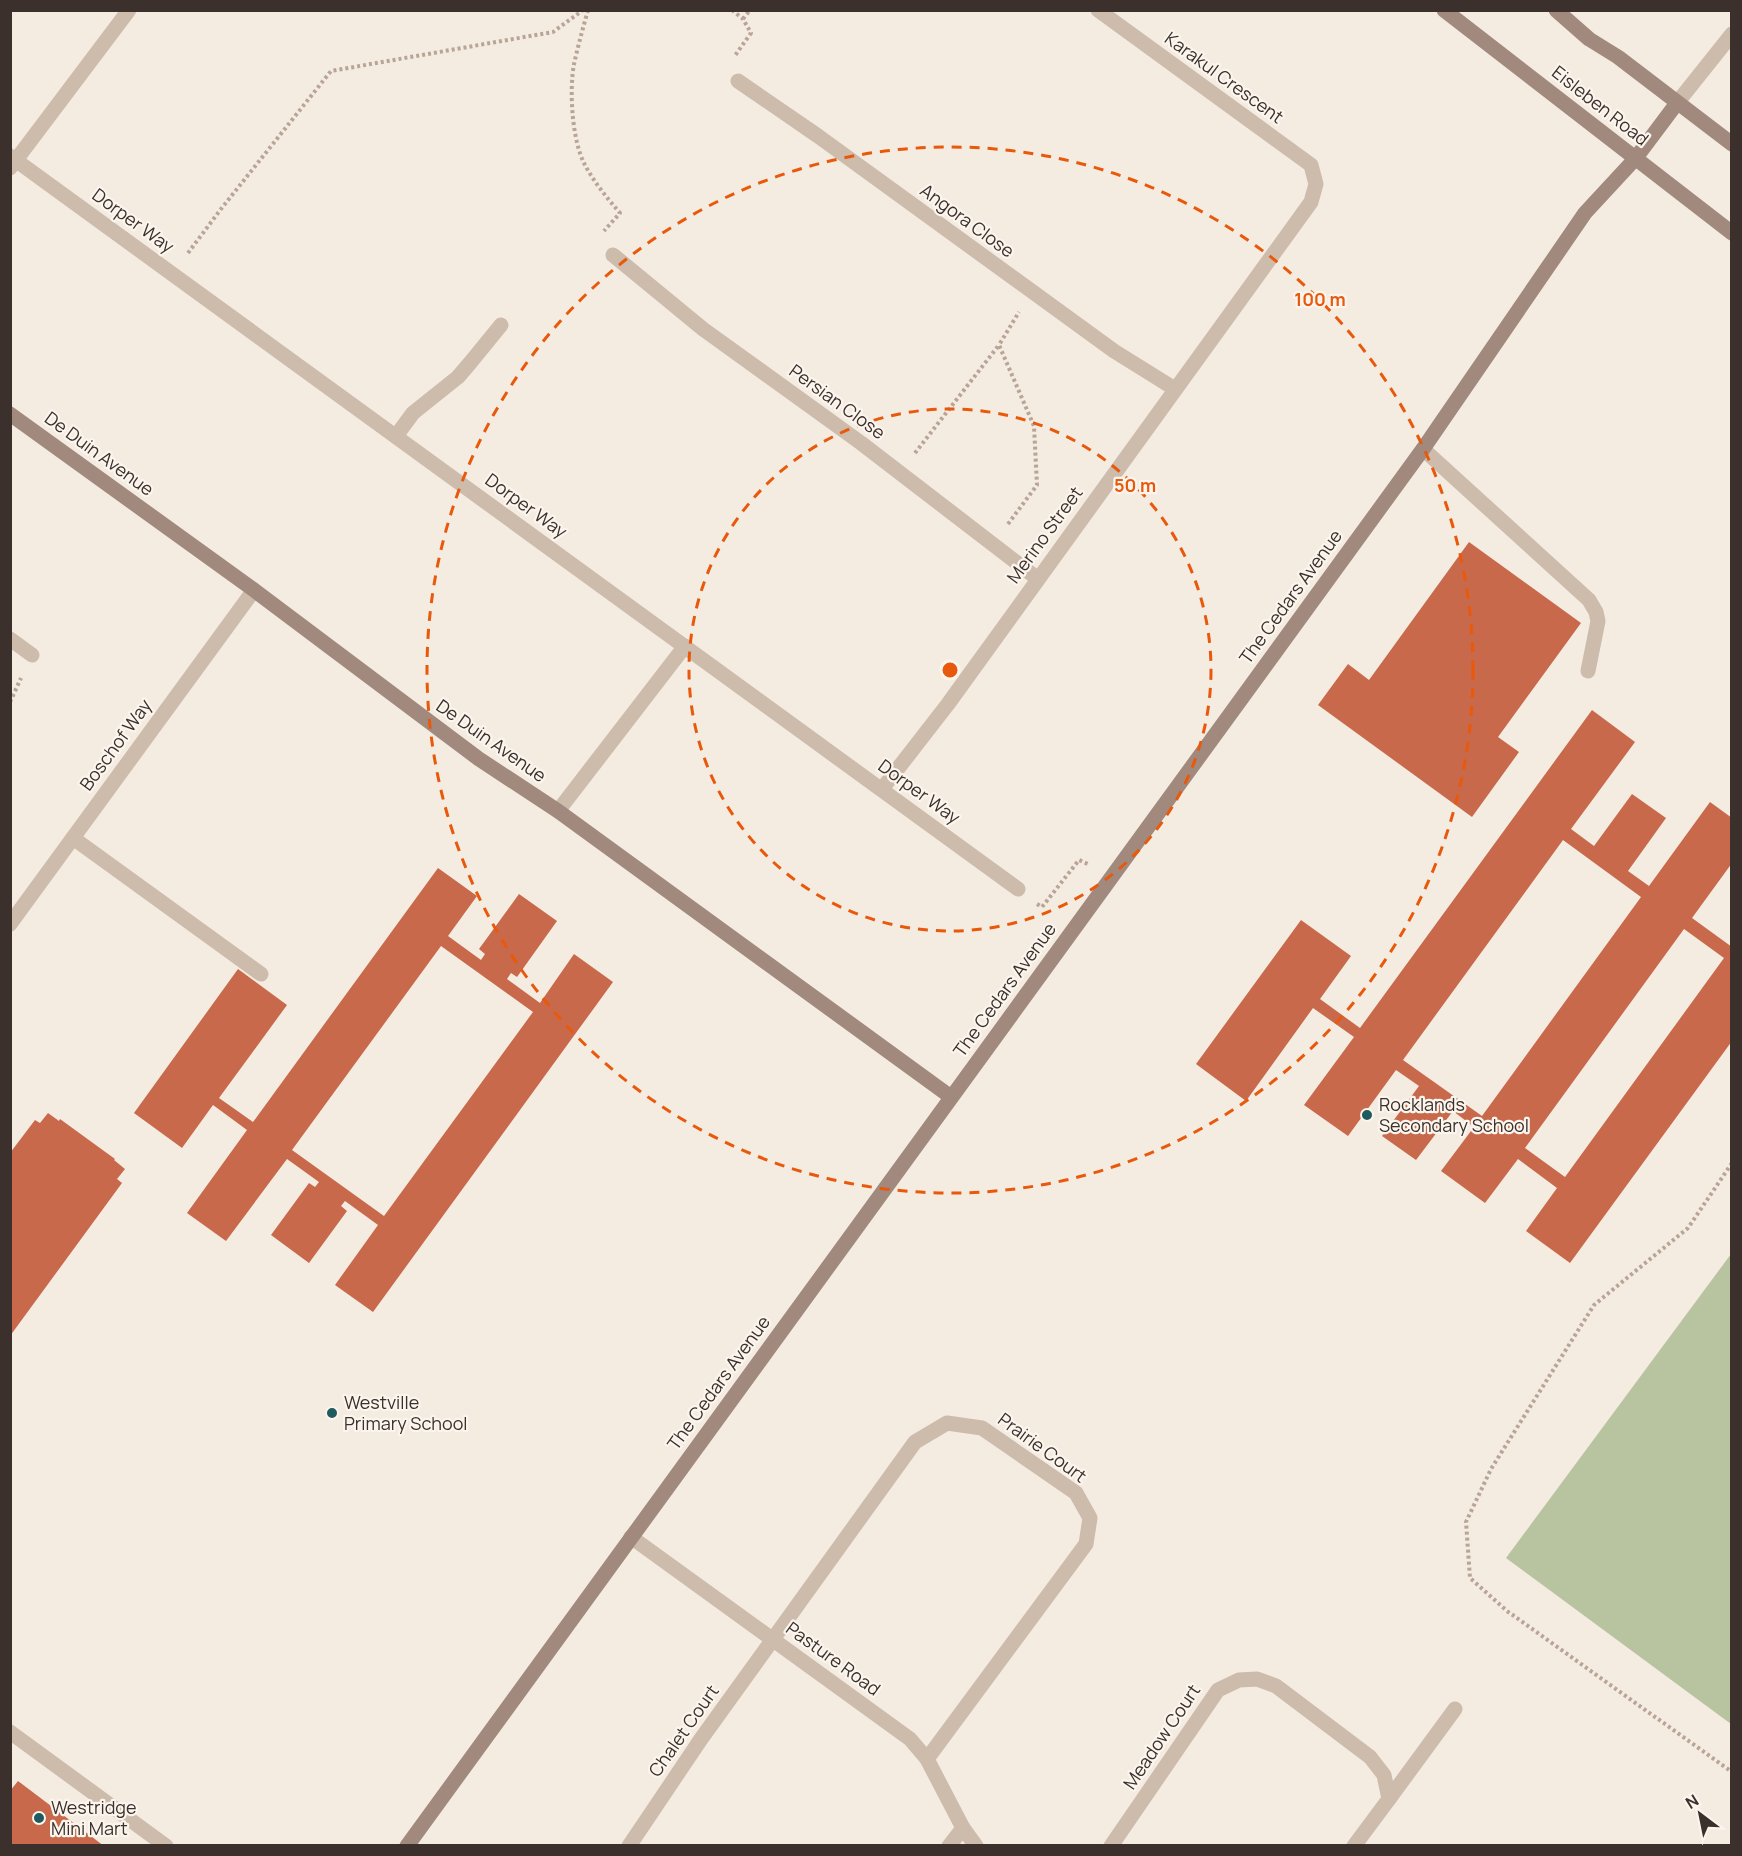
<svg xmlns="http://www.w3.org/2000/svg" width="1742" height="1856" font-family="Manrope,sans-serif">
	<rect width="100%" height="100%" fill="#f4ebe1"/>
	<polygon fill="#b8c4a0" points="1731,1254 1731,1724 1506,1558"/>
	<g fill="#c8694b" fill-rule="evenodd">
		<polygon points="1469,542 1581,623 1498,737 1519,752 1472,817 1318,705 1348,664 1369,680"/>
		<path d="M1592,710l43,32 -64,87 23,17 38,-52 34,24 -38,53 21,15 61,-84 22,16v45l-40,55 40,29v94l-162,222 -44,-32 31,-43 -39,-29 -33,44 -44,-32 33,-44 -21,-16 -37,49 -34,-24 37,-50 -23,-16 -48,66 -44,-31 50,-68 -41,-29 -67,93 -50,-37 105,-144 50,36 -31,43 40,29zM1563,840l78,57 -159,219 -79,-56zM1684,929l40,29 -159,219 -40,-29z"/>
		<path d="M438,868l39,28 -29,40 33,24 4,-6 -6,-5 40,-55 38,27 -40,56 -6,-4 -4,6 33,24 34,-49 39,28 -240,330 -38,-27 43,-60 -33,-24 -4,5 6,5 -38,52 -38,-28 38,-52 6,4 4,-5 -32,-23 -61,82 -39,-28 60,-83 -34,-25 -31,43 -48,-35 104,-144 49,36 -68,93 34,24zM441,946l92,66 -149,204 -92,-66z"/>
		<polygon points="48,1113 59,1121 60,1119 115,1159 114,1160 125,1169 117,1179 122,1183 10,1336 10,1153 35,1120 40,1123"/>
		<polygon points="18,1781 104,1846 10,1846 10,1791"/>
	</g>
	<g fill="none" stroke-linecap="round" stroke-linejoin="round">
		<g stroke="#b9a596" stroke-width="4" stroke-dasharray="3 3" stroke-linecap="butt">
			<path d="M588,10c-5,18 -10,36 -14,54 -5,27 -2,77 11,101 9,17 22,33 35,48l-16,18"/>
			<polyline points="732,10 743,19 751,33 734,57"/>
			<polyline points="743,19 750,10"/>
			<polyline points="188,253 221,209 331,71 553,32 583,10"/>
			<polyline points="915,453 999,345"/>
			<polyline points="1008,524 1037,485 1034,426 999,345 1019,312"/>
			<polyline points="10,702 21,678"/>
			<polyline points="1037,904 1042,907 1079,860 1090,865"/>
			<polyline points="1732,1163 1688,1228 1594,1305 1491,1469 1466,1522 1470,1578 1507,1611 1732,1772"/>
		</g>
		<g stroke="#cdbbac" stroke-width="15">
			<polyline points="396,436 413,413 458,377 470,363 501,325"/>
			<polyline points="1423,449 1589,600 1596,612 1598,621 1588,671"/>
			<polyline points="73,838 261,974"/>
			<polyline points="1389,1799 1455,1709"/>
		</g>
		<g stroke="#cdbbac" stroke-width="15">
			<polyline points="738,81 818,136 1114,351 1175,389"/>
			<polyline points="1677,103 1732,34"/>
			<polyline points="10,156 1018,889"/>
			<polyline points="10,168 129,10"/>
			<polyline points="613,255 703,329 861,443 1038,579"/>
			<polyline points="10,639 32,655"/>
			<polyline points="882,789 948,704 1311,202 1316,184 1311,165 1098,10"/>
			<polyline points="558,811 685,646"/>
			<polyline points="10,924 254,590"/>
			<polyline points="631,1537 910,1739 927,1759 963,1828 976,1846"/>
			<polyline points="10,1732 166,1846"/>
			<polyline points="629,1846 701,1739 915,1442 947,1423 982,1428 1076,1493 1090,1518 1086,1544 927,1759"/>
			<polyline points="949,1846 963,1828"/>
			<polyline points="1111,1846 1218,1690 1239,1680 1257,1679 1276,1686 1370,1757 1384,1775 1389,1799 1354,1846"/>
		</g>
		<g stroke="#a18a7d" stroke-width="15">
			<polyline points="1444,10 1732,233"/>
			<polyline points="1556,10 1589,39 1618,57 1732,144"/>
			<polyline points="10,414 254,590 479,759 558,811 951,1097"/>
			<polyline points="407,1846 1423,449 1585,213 1635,159 1677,103"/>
		</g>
	</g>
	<g fill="none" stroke="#e8590c" stroke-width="3" stroke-dasharray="10 8">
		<circle cx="950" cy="670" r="261"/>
		<circle cx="950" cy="670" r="523"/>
	</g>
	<g fill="#1f5a5e" stroke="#fbf5ee" stroke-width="2">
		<circle cx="1367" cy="1115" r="6"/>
		<circle cx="332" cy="1413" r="6"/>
		<circle cx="39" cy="1818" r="6"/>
	</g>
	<g text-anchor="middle" stroke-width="4.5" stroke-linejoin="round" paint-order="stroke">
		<g font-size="18" fill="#3b302b" stroke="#fbf5ee">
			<text transform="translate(1224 78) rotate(36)" y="6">Karakul Crescent</text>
			<text transform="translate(1600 106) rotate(38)" y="6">Eisleben Road</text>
			<text transform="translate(133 221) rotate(36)" y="6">Dorper Way</text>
			<text transform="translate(967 221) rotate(36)" y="6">Angora Close</text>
			<text transform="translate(837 402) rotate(36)" y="6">Persian Close</text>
			<text transform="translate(99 454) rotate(36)" y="6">De Duin Avenue</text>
			<text transform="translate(526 506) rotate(36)" y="6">Dorper Way</text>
			<text transform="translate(1045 535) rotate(-54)" y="6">Merino Street</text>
			<text transform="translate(1291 597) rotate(-54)" y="6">The Cedars Avenue</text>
			<text transform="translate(491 741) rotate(35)" y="6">De Duin Avenue</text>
			<text transform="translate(116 745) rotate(-54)" y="6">Boschof Way</text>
			<text transform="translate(919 792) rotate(36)" y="6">Dorper Way</text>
			<text transform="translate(1005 990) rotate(-54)" y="6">The Cedars Avenue</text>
			<text transform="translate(719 1383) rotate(-54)" y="6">The Cedars Avenue</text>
			<text transform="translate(1042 1448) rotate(36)" y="6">Prairie Court</text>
			<text transform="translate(833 1659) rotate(36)" y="6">Pasture Road</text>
			<text transform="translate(684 1731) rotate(-55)" y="6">Chalet Court</text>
			<text transform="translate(1162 1737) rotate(-56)" y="6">Meadow Court</text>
		</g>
		<g font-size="18" fill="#3b302b" stroke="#fbf5ee" text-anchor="start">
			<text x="1379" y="1111">Rocklands<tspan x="1379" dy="21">Secondary School</tspan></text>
			<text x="344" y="1409">Westville<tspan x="344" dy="21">Primary School</tspan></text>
			<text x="51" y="1814">Westridge<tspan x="51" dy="21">Mini Mart</tspan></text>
		</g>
	</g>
	<circle cx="950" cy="670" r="9" fill="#e8590c" stroke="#fbf5ee" stroke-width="3"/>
	<g font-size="18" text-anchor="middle" font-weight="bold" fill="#e8590c" stroke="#fbf5ee" stroke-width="4.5" stroke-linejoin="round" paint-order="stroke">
		<text x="1320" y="306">100 m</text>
		<text x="1135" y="492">50 m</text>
	</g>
	<rect width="1742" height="1856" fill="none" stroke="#3b302b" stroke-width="24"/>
	<g transform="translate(1700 1814) rotate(328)" stroke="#fbf5ee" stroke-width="4.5" paint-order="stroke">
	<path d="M0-4.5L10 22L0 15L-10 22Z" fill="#3b302b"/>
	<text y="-9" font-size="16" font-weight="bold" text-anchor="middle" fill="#3b302b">N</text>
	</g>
</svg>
